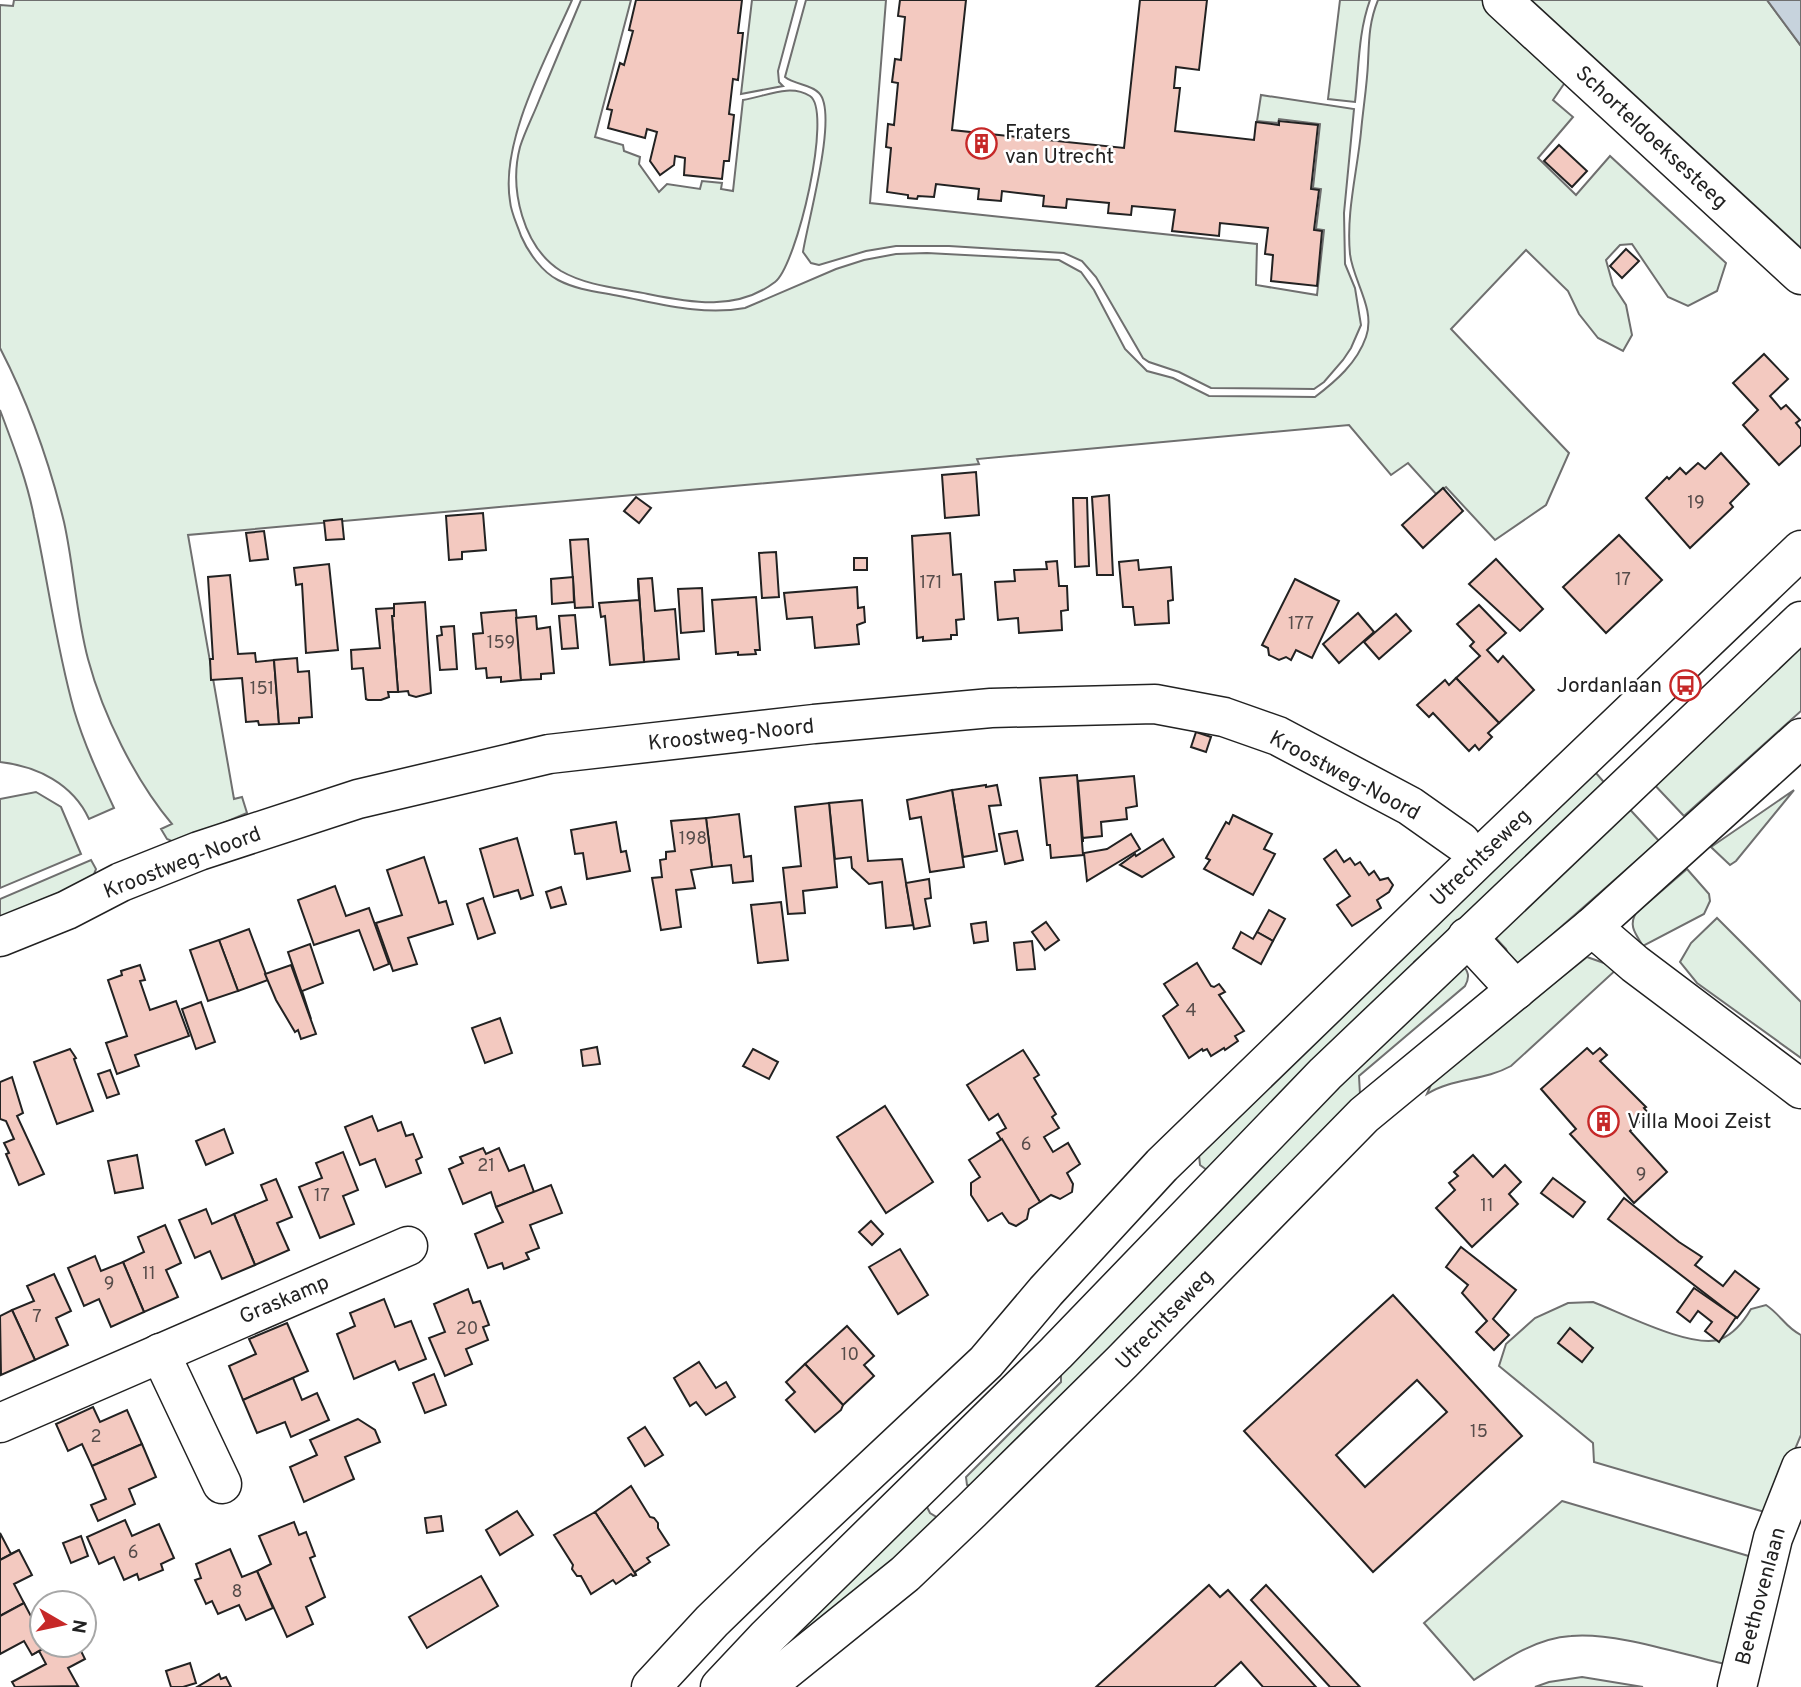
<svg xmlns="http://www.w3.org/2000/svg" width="1801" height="1687" font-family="Overpass,sans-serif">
	<rect width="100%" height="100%" fill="#fff"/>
	<g fill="#e0efe3" stroke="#6f6f6f" stroke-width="2">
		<path d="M14,0h558c-24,55 -72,140 -62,201 1,12 7,23 11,35 7,16 21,36 37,44 19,10 41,12 61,16 42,8 84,20 126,12l91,-39 28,-9 32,-6 31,-1 132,7 22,12 13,18 31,59 22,22 26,7 36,18 106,1c21,-16 42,-34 51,-60 10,-28 -13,-56 -16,-83 -4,-41 7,-81 11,-122 2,-23 6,-46 7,-69 1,-23 1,-41 10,-63h104l86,78 -15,22 20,17 -35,41 38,37 34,-39 116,107 -9,28 -29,15 -20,-9 -36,-53 -12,1 -14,15 7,25 13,20 6,30 -9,16 -25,-13 -19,-24 -11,-23 -42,-41 -75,79 118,124 -23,52 -51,35 -49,-53 -10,7 -28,-31 -17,12 -42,-50 -372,34 2,5 -791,71 46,264 8,-2 5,16 -71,30 -9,-4 -6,-10 11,-5c-37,-44 -69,-109 -84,-165 -12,-45 -14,-92 -24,-137 -15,-61 -35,-118 -64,-174v-343l13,1z"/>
		<path d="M581,0h50l-36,137 28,8 1,6 16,6 -1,7 20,28 8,-8 33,5 2,-8 20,2 -1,6 12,2 10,-91c22,-3 46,-17 67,-4 23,15 -13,169 -35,186 -38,29 -83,21 -127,12 -29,-6 -61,-8 -87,-23 -38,-24 -52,-82 -41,-124 5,-16 14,-33 20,-49 14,-33 27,-65 41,-98z"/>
		<polygon points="752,0 797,0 778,71 779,82 783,86 741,94"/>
		<path d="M806,0h80l-16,203 387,41 -1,41 61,10 7,-65 -8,-1 5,-40 -8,-1 7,-64 -41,-5 -1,4 -21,-2 4,-26 93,14 -10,104 1,51 10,24 6,37 -10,23 -8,12 -19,22 -10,7 -103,-1 -32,-16 -30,-10 -6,-4 -47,-81 -14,-16 -18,-8 -115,-7h-53l-30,5 -47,14 -8,-2 -8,-11c4,-28 36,-139 16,-159 -8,-9 -24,-8 -34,-16z"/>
		<path d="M1340,0h30c-12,33 -11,68 -15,102l-27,-3z"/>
		<polygon points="1531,0 1767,0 1801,46 1801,248"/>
		<path d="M0,410c13,35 27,70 34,107 14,64 22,129 40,193 10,34 25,66 40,98l-25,11c-16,-35 -52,-53 -89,-57z"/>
		<polygon points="1801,641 1801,711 1684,816 1649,779"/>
		<polygon points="1589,773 1596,773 1609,788 1414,962 1408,985 1211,1173 1200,1165 1199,1155"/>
		<polygon points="1794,790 1736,861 1730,865 1711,847"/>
		<polygon points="36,792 61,807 81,854 0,888 0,799"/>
		<polygon points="1624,803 1659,841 1514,968 1506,949 1493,935"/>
		<polygon points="91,860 96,869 92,879 0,919 0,899"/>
		<path d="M1687,869l22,25 1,7 -6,13 -61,32c-7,-12 -15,-20 -7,-33z"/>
		<polygon points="1717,918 1801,1002 1801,1058 1697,983 1680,962 1691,943"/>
		<path d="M1587,957l31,11 -107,98c-27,15 -59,12 -84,28l6,-14z"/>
		<path d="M1461,964c8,7 9,13 4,22l-106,90 1,18 -387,392 -6,-1 -1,-8 95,-95v-24z"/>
		<path d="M1593,1302c29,11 100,48 128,37 14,-6 23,-18 30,-30l15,-4c15,10 20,23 35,30v100l-33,78 -174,-51 -1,-19 -94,-77 7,-22 29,-26 33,-15z"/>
		<path d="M1562,1501l190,56 -27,107c-45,-10 -109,-32 -154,-28 -36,2 -68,25 -97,44l-50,-57z"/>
		<polygon points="925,1503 930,1513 938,1518 872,1579 777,1652"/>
		<polygon points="1582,1677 1643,1687 1535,1687 1549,1682"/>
	</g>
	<polygon fill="#c7d3dd" stroke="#6f6f6f" stroke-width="2" points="1767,0 1801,0 1801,46"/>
	<g fill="#f3c9c0" stroke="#222" stroke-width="2" fill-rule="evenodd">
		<polygon points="636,0 742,0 738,33 743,33 738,80 733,79 729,114 734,115 729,161 724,161 722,179 684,175 685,158 675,156 674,165 660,175 650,161 657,132 647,129 645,138 608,128 612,110 607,109 620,63 624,65 633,31 629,30"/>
		<polygon points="900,0 966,0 952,130 1124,148 1140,0 1207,0 1199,70 1176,67 1174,88 1180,88 1175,131 1254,140 1256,122 1279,125 1279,121 1318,125 1311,189 1319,190 1314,230 1322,231 1317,286 1271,281 1273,255 1265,254 1268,228 1220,223 1219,236 1172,231 1175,210 1132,206 1131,215 1108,213 1109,203 1067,199 1066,208 1043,206 1044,196 1002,191 1001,201 978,199 979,189 936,184 934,197 918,196 917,199 908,198 908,195 887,192 891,148 886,147 888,124 894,125 898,83 892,82 895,59 901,60 905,17 898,16"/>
		<polygon points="1559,145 1587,171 1572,187 1544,161"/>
		<polygon points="1626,249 1639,261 1622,278 1610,266"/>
		<polygon points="1764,354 1788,379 1770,396 1781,409 1786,405 1800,420 1796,423 1801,429 1801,445 1779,465 1743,425 1758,410 1733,383"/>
		<polygon points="1721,453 1749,484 1730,503 1733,507 1690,548 1646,498 1667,477 1669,479 1680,468 1686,474 1698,463 1705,469"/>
		<polygon points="976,472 979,515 945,518 942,475"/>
		<polygon points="1443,488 1463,511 1423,548 1402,525"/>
		<polygon points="1109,495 1113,575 1097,575 1092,497"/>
		<polygon points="636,497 651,508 639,523 624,511"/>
		<polygon points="1073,498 1087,498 1089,566 1075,567"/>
		<polygon points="483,513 486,550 462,552 462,559 449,560 446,516"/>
		<polygon points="342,519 344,539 326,540 324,521"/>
		<polygon points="264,531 268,559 250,561 246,533"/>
		<polygon points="950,533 953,575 961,574 964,619 956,620 957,635 951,635 951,639 923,641 923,637 917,638 912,536"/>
		<polygon points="1619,535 1662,580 1606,633 1563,587"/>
		<polygon points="588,539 593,607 575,608 570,540"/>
		<polygon points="776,552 779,597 762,598 759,553"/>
		<rect x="854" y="558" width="13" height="12"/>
		<polygon points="1496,559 1543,609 1520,631 1469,584"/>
		<polygon points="1138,560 1139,570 1171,567 1173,600 1168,601 1169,623 1135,625 1133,607 1123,607 1119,562"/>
		<polygon points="1057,561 1059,586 1067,586 1068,610 1061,611 1062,630 1019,633 1018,618 998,620 995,582 1015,581 1014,570 1047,569 1046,562"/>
		<polygon points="329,564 338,650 306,653 302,584 296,585 294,568"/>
		<polygon points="230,575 238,654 255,653 256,662 274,660 279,724 259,725 258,721 246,722 242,678 211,680 210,659 213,659 208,577"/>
		<polygon points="573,577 574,602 552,604 551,579"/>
		<polygon points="652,578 655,611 675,609 679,659 644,662 638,579"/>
		<polygon points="638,579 644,662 610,665 605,616 601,617 599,603 639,600"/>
		<polygon points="1295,579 1339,601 1312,658 1296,650 1291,660 1286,657 1279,660 1269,655 1268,648 1262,645"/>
		<polygon points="857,587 858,608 864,607 865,622 857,625 859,644 815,648 812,617 787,619 784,593"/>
		<polygon points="702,588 704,631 681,633 678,589"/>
		<polygon points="756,597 760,650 755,650 756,654 738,655 738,652 716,654 712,600"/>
		<polygon points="425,602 431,693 416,697 409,695 408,691 398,692 392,616 394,616 394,604"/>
		<polygon points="1479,605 1506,633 1487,650 1498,662 1503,656 1534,690 1499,723 1456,678 1480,656 1470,646 1474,642 1457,624"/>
		<polygon points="394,608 394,616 392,616 398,692 388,692 389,697 381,700 368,700 366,699 363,668 352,669 351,650 380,648 376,609"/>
		<polygon points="516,610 521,680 501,682 501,677 487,678 486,668 476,669 473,634 483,633 481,613"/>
		<polygon points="1358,613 1374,632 1339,663 1323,644"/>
		<polygon points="1396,614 1411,631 1379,659 1364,642"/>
		<polygon points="575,615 578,648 562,649 559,616"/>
		<polygon points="536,616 537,629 550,627 554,673 541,674 541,679 521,680 516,618"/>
		<polygon points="454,626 457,669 440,670 437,636 442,635 441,627"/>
		<polygon points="297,658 298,672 309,671 312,717 299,718 299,723 279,724 274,660"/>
		<polygon points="1456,678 1499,723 1488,733 1492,737 1479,750 1475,745 1469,751 1433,713 1429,717 1417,705 1445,680 1449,685"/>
		<polygon points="1196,732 1211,737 1206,752 1191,747"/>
		<polygon points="1077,775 1083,855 1051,858 1050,845 1047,845 1040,778"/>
		<polygon points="1134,776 1137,806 1126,808 1127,819 1101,822 1102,836 1083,838 1083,842 1078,781"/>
		<polygon points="986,785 986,787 997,785 1001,805 989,806 997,851 963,857 952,790"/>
		<polygon points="952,790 964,867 930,872 921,817 910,819 907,800"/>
		<polygon points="862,800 868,861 902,859 913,925 886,928 882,882 869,884 852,868 851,857 835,859 829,803"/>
		<polygon points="829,803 837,887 803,891 805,913 788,914 783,868 801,866 795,807"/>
		<polygon points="739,814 744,857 751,856 753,881 733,883 731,865 712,867 706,818"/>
		<polygon points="1233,815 1272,834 1264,849 1275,854 1253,895 1204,869 1210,860 1206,858 1226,822 1229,824"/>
		<polygon points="706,818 712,867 691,870 695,888 676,890 681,927 661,930 652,878 662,877 660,860 666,859 666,852 675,851 671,821"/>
		<polygon points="616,822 621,852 626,851 630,871 587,879 583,853 575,854 571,830"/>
		<polygon points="1017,831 1023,860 1005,864 999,834"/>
		<polygon points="1131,834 1140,849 1087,881 1084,853 1107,849"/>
		<polygon points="517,838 533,895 521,899 518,890 494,897 480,849"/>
		<polygon points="1163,839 1174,857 1142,877 1120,865 1135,854 1136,856"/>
		<polygon points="1336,850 1344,862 1350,858 1355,865 1360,862 1369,875 1374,871 1380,880 1388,878 1393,885 1389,892 1377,900 1381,908 1352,926 1337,905 1350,896 1324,859"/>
		<polygon points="424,857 439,903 446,901 453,924 408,938 417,964 393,971 376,923 402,915 387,870"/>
		<polygon points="929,879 931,898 925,899 930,926 914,929 906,883"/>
		<polygon points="335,886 346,916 369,908 389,964 374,970 359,930 314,945 298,900"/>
		<polygon points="561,887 566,904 551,908 546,892"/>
		<polygon points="483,898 495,933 478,939 467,904"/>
		<polygon points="781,902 788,960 758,963 751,905"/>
		<polygon points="1269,910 1285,919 1273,941 1257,932"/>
		<polygon points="986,922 988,941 974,943 971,924"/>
		<polygon points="1046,922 1059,940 1045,950 1032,932"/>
		<polygon points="249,929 268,980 238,991 219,940"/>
		<polygon points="1241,932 1253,939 1257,932 1273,941 1261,964 1233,948"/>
		<polygon points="219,940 238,991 208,1001 190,950"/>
		<polygon points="1032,941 1035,969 1017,970 1014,943"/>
		<polygon points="310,944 323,983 302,991 311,1019 288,952"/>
		<polygon points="1197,963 1211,986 1214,987 1219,984 1225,992 1219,995 1244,1031 1235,1036 1238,1041 1225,1050 1224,1048 1211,1056 1207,1049 1203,1051 1202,1049 1189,1058 1163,1016 1178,1005 1164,984"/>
		<polygon points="140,965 145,980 140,981 150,1010 176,1001 189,1036 135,1055 139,1066 117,1074 106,1043 127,1036 108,980 122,975 121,971"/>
		<polygon points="291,965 316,1034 301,1039 298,1030 295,1032 276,1000 265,974"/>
		<polygon points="201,1002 215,1042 196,1049 182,1009"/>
		<polygon points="500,1018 512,1053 485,1063 472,1028"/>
		<polygon points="597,1047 600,1064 583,1066 581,1050"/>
		<polygon points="1587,1048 1593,1054 1600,1048 1607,1055 1600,1061 1646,1107 1644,1108 1648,1113 1630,1131 1667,1172 1634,1203 1570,1134 1576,1129 1541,1089"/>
		<polygon points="70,1049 76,1058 74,1059 93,1111 57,1124 34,1062"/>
		<polygon points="753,1049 778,1062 769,1079 743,1066"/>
		<polygon points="1023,1050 1039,1075 1034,1078 1056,1114 1052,1117 1059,1128 1044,1137 1053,1152 1068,1143 1080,1164 1067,1173 1073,1184 1072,1192 1060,1199 1051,1195 1040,1202 997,1133 1006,1128 998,1114 989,1120 967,1085"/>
		<polygon points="110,1070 119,1094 107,1098 98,1074"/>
		<polygon points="12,1077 23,1113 17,1116 44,1174 19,1185 6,1154 9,1153 4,1143 14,1139 6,1121 0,1119 0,1082"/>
		<polygon points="885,1106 933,1182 886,1213 837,1137"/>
		<polygon points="372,1116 378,1131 401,1122 406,1136 413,1134 422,1157 416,1160 421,1173 386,1187 375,1159 360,1165 345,1127"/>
		<polygon points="224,1129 233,1153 206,1165 196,1141"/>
		<polygon points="1002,1139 1040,1202 1029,1209 1027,1219 1016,1226 1009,1223 1002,1213 988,1221 971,1195 971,1183 980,1177 969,1160"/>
		<polygon points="483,1148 486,1154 499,1148 509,1171 524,1165 534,1192 496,1207 491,1192 463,1204 449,1169 463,1163 460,1157"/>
		<polygon points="343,1152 358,1190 343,1196 354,1224 320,1238 299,1187 322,1178 316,1163"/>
		<polygon points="137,1155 143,1188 115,1193 108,1161"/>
		<polygon points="1473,1155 1493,1177 1505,1165 1521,1182 1509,1194 1518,1204 1472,1247 1436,1208 1455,1190 1449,1183 1458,1176 1454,1172"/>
		<polygon points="1553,1178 1585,1202 1573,1217 1541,1193"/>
		<polygon points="276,1179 292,1217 277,1223 289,1250 255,1265 234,1214 267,1200 261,1185"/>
		<polygon points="551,1185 562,1213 530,1225 539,1248 526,1253 529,1259 504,1269 502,1263 488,1268 475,1234 503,1222 496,1207"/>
		<polygon points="1624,1198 1679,1242 1702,1257 1695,1265 1723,1286 1735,1271 1759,1289 1737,1318 1608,1219"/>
		<polygon points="206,1209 212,1224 234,1214 255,1265 222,1279 210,1251 195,1258 179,1220"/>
		<polygon points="871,1221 883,1234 872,1245 859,1232"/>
		<polygon points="165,1225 181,1263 166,1270 178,1297 144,1312 123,1262 144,1252 138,1237"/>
		<polygon points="1461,1247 1516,1290 1493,1319 1509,1335 1494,1350 1476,1332 1487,1321 1462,1293 1468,1285 1446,1267"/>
		<polygon points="900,1249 928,1295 898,1314 869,1267"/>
		<polygon points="95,1256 101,1271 123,1262 144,1312 111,1327 99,1299 84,1306 68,1268"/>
		<polygon points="54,1274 71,1311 56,1318 68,1345 35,1360 12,1310 34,1301 27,1286"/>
		<polygon points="1694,1288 1736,1317 1719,1342 1705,1331 1712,1322 1698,1311 1690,1322 1677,1312"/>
		<polygon points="468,1289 473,1303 480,1301 489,1325 483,1327 488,1340 466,1349 472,1364 445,1376 429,1338 445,1332 434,1304"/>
		<path d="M1393,1295l129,141 -149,136 -129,-141zM1417,1380l30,32 -82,75 -29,-32z"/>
		<polygon points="384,1299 395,1327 411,1321 426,1359 399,1370 395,1361 354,1379 337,1334 355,1326 350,1313"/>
		<polygon points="12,1310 35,1360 1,1375 0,1316"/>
		<polygon points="287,1323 308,1371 243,1400 229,1366 256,1354 249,1339"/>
		<polygon points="847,1326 874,1356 864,1365 874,1376 843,1405 805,1364"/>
		<polygon points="1570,1328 1593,1348 1582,1362 1558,1343"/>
		<polygon points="699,1362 716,1388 726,1382 735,1397 706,1415 696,1402 690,1406 674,1378"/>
		<polygon points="805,1364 843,1405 841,1410 815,1432 786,1400 795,1392 786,1382"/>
		<polygon points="434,1374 446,1405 425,1413 413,1383"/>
		<polygon points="293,1378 302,1400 317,1393 329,1420 291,1437 285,1422 257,1433 243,1400"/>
		<polygon points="93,1407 100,1422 127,1410 142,1444 92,1466 82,1444 68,1451 56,1424"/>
		<polygon points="358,1419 375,1430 380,1442 345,1457 354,1479 304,1502 290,1467 317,1455 310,1440"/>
		<polygon points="645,1427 663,1455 645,1466 628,1438"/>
		<polygon points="142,1444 156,1477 129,1489 135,1504 98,1521 91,1505 106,1499 92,1466"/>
		<polygon points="631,1486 650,1517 654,1518 658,1523 658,1528 669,1545 647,1558 650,1562 635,1572 636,1575 595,1512"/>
		<polygon points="517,1511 533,1535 500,1555 486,1530"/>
		<polygon points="595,1512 636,1575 633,1576 631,1574 616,1584 613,1580 591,1594 581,1576 577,1576 572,1569 573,1565 554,1535"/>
		<polygon points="441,1516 443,1531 427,1533 425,1518"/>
		<polygon points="125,1520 132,1536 159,1524 174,1558 161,1564 163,1570 139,1580 137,1574 124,1580 114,1557 99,1564 87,1537"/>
		<polygon points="294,1522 299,1535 306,1532 315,1556 310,1558 325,1597 306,1607 313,1624 287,1637 257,1571 271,1564 259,1536"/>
		<polygon points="0,1533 11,1554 19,1550 0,1560"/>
		<polygon points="81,1536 88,1556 71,1563 63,1543"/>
		<polygon points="230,1549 242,1577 257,1571 273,1608 246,1620 239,1605 218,1614 212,1601 206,1604 195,1580 201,1578 196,1564"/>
		<polygon points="19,1550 32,1575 14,1584 24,1603 0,1616 0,1560"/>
		<polygon points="481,1576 498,1606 427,1648 409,1617"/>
		<polygon points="1209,1585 1220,1597 1228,1590 1316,1687 1263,1687 1241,1662 1214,1687 1096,1687"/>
		<polygon points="1266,1585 1360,1687 1330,1687 1251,1600"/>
		<polygon points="24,1603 34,1622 42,1618 42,1645 50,1645 32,1655 24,1641 0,1654 0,1616"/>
		<polygon points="50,1645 78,1645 85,1659 68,1668 78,1686 15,1687 12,1682 46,1664 39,1651 32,1655"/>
		<polygon points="190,1663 196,1683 183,1687 171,1687 166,1671"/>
		<polygon points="219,1674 221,1679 226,1677 231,1687 197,1687"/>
	</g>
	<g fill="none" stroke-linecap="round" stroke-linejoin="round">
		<defs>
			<g id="minor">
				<polyline points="1502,0 1801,275"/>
				<polyline points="1592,927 1635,964 1801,1089"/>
				<polyline points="0,937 67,910 121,882 199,851 358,799 549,754 814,724 991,708 1155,704 1224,717 1278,736 1410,806 1461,842"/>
				<polyline points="160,1353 222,1484"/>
				<polyline points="0,1423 408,1246"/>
				<polyline points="651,1687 712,1621 774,1561 986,1362 1046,1291 1162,1165 1480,857 1801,550"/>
				<polyline points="1737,1687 1773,1538 1801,1467"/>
			</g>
			<g id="major">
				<polyline points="1467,937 1516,990"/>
				<polyline points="720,1687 767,1637 1056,1353 1325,1074 1801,621"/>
				<polyline points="765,1687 905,1574 971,1511 1122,1362 1364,1115 1592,927 1801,738"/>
			</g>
		</defs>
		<use href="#minor" stroke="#222" stroke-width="41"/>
		<use href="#major" stroke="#222" stroke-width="41"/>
		<use href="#minor" stroke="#fff" stroke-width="38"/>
		<use href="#major" stroke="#fff" stroke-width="38"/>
	</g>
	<defs>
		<symbol id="building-ring" viewBox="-11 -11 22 22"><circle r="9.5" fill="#fff" stroke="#c62828" stroke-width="1.5"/><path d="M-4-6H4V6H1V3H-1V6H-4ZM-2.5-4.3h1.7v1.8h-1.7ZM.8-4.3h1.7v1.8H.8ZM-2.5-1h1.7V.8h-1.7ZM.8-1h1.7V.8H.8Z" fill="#c62828"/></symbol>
		<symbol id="bus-ring" viewBox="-11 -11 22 22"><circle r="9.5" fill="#fff" stroke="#c62828" stroke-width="1.5"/><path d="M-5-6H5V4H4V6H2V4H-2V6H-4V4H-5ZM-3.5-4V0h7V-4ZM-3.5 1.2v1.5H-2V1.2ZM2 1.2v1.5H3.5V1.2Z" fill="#c62828"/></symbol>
	</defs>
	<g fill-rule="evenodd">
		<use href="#building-ring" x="964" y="126" width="35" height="35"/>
		<use href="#bus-ring" x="1668" y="668" width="35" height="35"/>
		<use href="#building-ring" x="1586" y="1104" width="35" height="35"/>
	</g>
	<g text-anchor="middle" stroke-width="5" stroke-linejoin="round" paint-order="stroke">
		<g font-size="18" fill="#564c4a">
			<text x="1696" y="508">19</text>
			<text x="1623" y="585">17</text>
			<text x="931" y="588">171</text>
			<text x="1301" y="629">177</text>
			<text x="501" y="648">159</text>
			<text x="262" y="694">151</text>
			<text x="693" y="844">198</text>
			<text x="1191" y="1016">4</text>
			<text x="1026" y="1150">6</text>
			<text x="486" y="1171">21</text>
			<text x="1641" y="1180">9</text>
			<text x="322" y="1201">17</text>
			<text x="1487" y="1211">11</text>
			<text x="149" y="1279">11</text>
			<text x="109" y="1289">9</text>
			<text x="37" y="1322">7</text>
			<text x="467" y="1334">20</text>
			<text x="850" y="1360">10</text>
			<text x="1479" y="1437">15</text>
			<text x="96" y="1442">2</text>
			<text x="133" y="1558">6</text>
			<text x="237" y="1597">8</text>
		</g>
		<g font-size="21" fill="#222" stroke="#fff" text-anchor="start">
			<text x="1005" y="139">Fraters<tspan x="1005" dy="24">van Utrecht</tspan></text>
			<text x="1662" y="692" text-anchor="end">Jordanlaan</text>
			<text x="1627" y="1128">Villa Mooi Zeist</text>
		</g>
		<g font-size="21" fill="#222" stroke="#fff">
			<text transform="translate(1652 137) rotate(43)" y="7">Schorteldoeksesteeg</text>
			<text transform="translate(731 734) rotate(-6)" y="7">Kroostweg-Noord</text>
			<text transform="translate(1345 775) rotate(28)" y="7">Kroostweg-Noord</text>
			<text transform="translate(1480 857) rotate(-44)" y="7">Utrechtseweg</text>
			<text transform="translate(182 862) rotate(-21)" y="7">Kroostweg-Noord</text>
			<text transform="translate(284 1299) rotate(-23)" y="7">Graskamp</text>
			<text transform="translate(1164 1319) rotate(-46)" y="7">Utrechtseweg</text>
			<text transform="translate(1760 1596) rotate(-75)" y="7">Beethovenlaan</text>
		</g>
	</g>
	<g transform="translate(63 1624) rotate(99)"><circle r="33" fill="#ffffff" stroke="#a7a7a7" stroke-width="2"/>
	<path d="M0-5L12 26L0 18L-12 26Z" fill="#c62828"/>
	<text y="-10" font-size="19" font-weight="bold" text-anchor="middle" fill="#222222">N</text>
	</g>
</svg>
